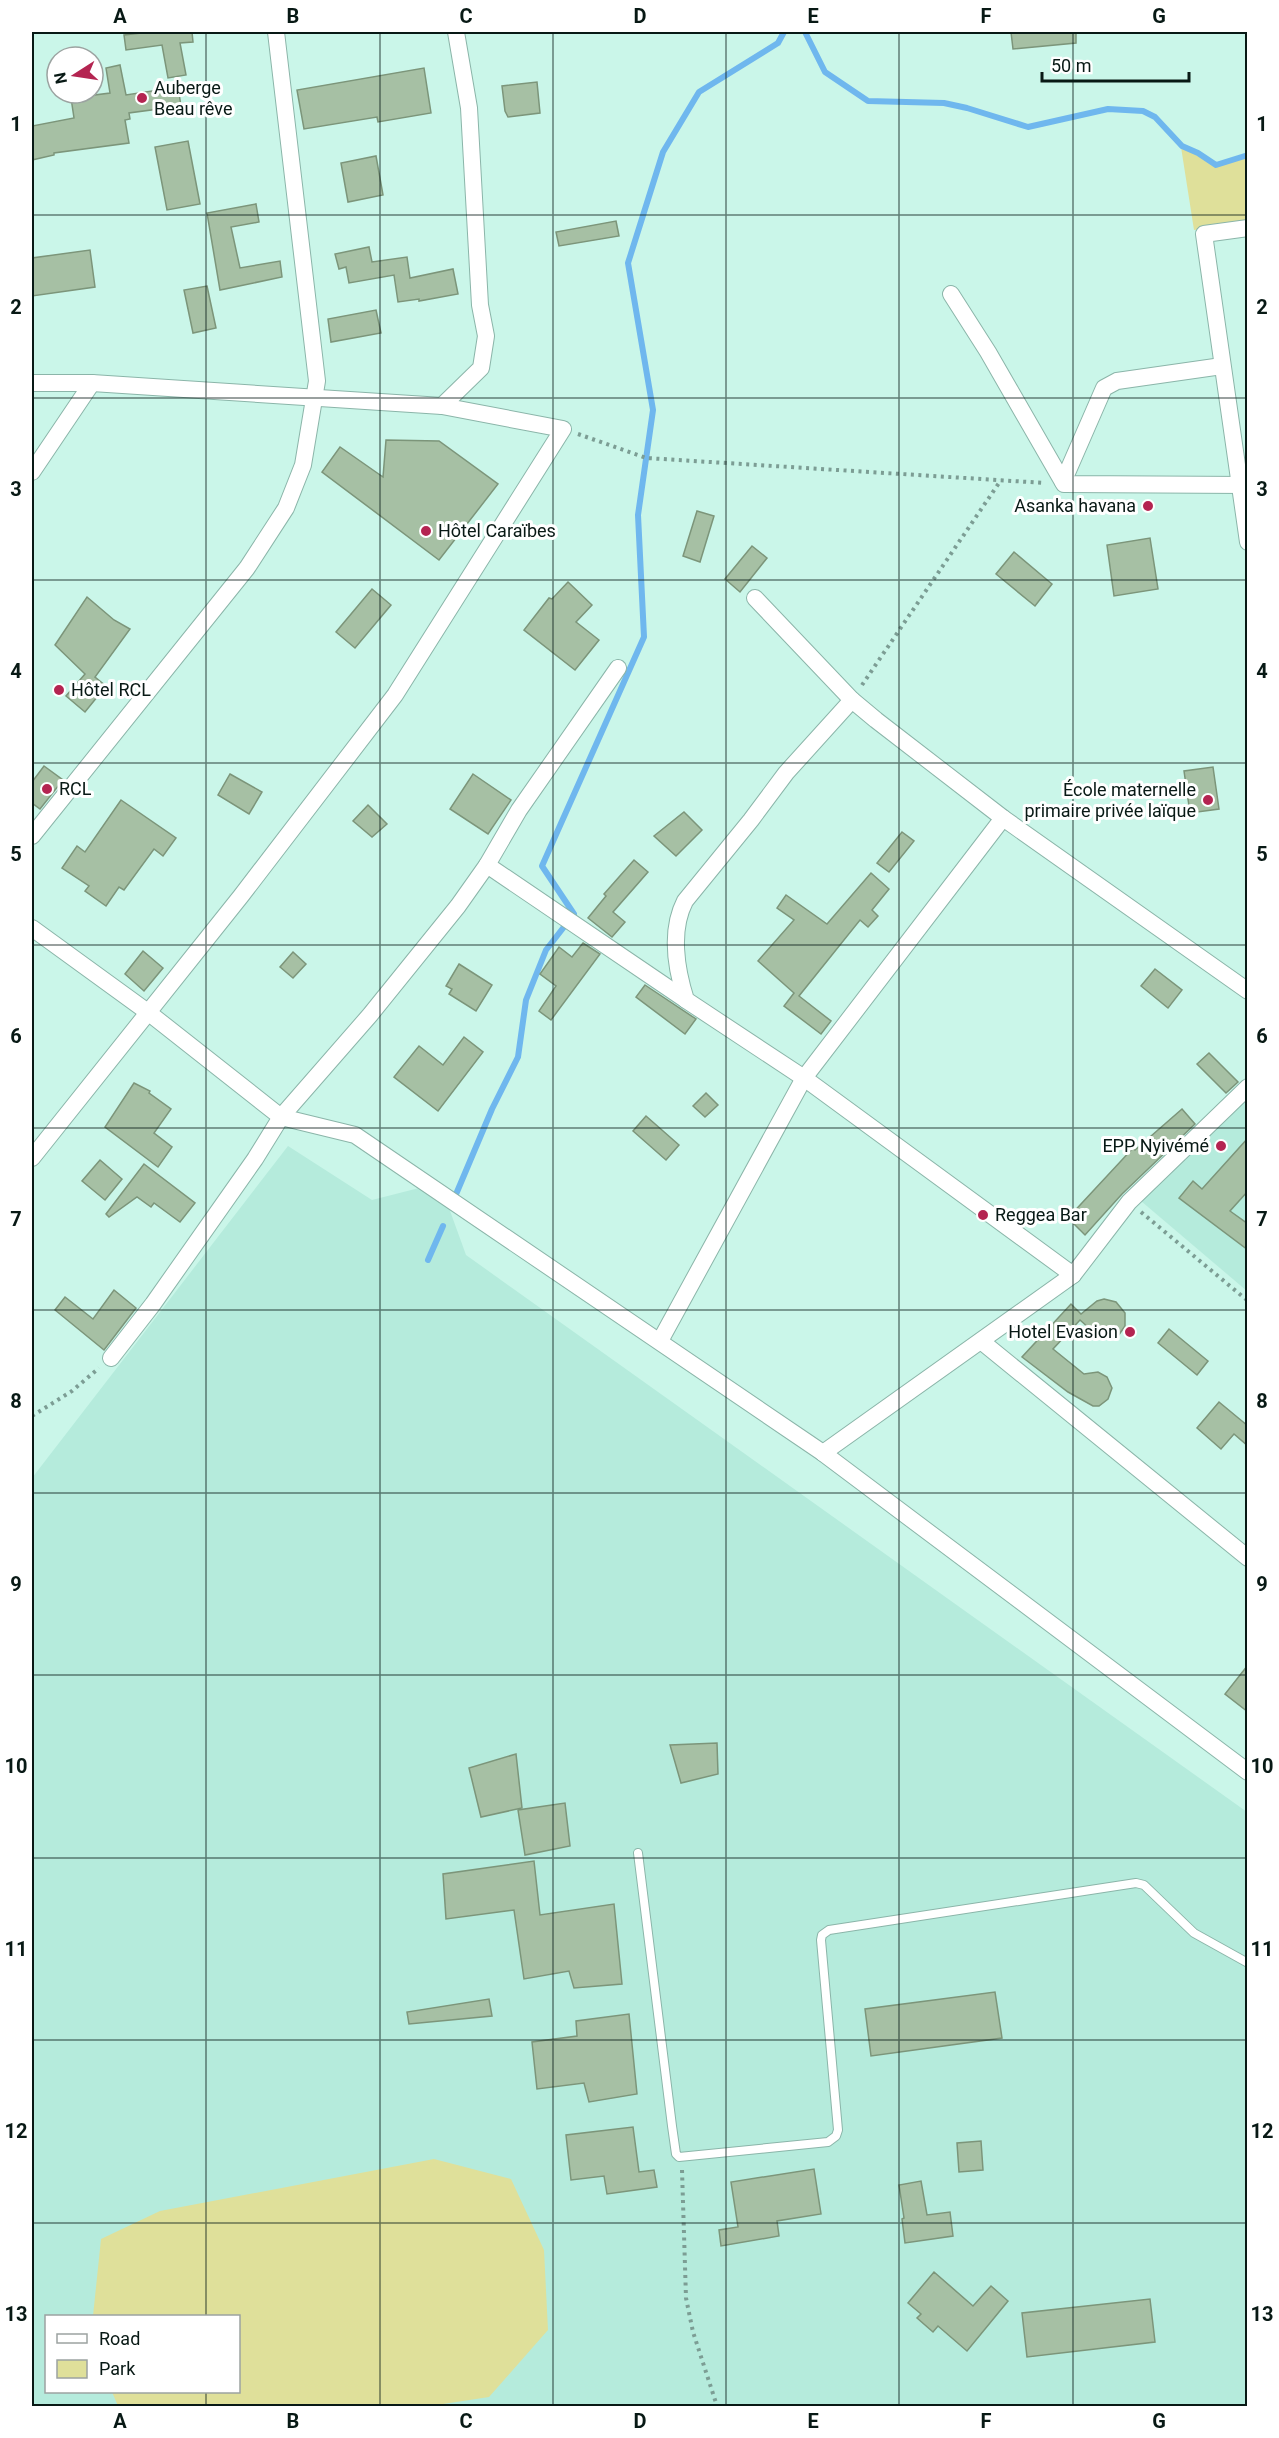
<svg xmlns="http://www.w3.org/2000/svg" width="1279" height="2438" font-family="Roboto,sans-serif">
	<rect width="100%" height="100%" fill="#caf6e9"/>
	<g fill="#b5ebdc" fill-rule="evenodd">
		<polygon points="1247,1091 1247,1291 1141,1201"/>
		<path d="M288,1146l84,54 47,-12 30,20 17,47 781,557v594h-1215v-928zM46,2316h192v76h-192z"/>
	</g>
	<g fill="#dfe09a">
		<polygon points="1181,147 1198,153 1215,166 1247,155 1247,223 1194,230"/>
		<polygon points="434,2159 511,2179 544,2250 548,2330 489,2397 430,2406 118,2406 112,2392 238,2392 238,2316 93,2316 101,2239 160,2211"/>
	</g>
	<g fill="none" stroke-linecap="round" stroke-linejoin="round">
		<g stroke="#6fb7ee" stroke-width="6">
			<polyline points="805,32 825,72 868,101 944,103 967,108 1028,127 1108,109 1143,111 1155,117 1182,146 1198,153 1216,165 1248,155"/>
			<polyline points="454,1199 492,1109 518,1057 526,1000 546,950 574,914 542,866 644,637 638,515 653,410 628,263 663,152 699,92 778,43 784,32"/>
			<polyline points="428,1260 443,1226"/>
		</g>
	</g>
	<g fill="#a6c0a4" stroke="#7c957a" stroke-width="1.5">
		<polygon points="150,32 192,32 193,42 180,43 186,75 168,78 162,45 126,50 124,35"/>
		<polygon points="1011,32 1076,32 1076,43 1013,49"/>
		<polygon points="120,65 126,95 178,87 181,106 129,113 130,119 125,120 129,143 54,153 54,155 32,160 32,126 74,118 71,98 110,93 106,68"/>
		<polygon points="424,68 431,113 378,122 377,117 304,129 297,90"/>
		<polygon points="537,82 540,113 508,117 505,111 502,86"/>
		<polygon points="188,141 200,204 167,210 155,147"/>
		<polygon points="376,156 383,195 348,202 341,163"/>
		<polygon points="256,204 259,222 231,227 240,268 280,261 282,277 220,290 207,213"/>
		<polygon points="616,221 619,236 559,246 556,232"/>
		<polygon points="369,247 372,262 407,257 410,278 453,269 458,294 419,301 419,299 398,302 394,275 349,283 346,267 339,269 335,254"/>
		<polygon points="90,250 95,287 32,296 32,258"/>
		<polygon points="207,286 216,328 193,333 184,290"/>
		<polygon points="376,310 381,333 331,342 328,319"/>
		<polygon points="386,440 439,441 498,484 439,560 322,472 340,447 383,477"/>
		<polygon points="697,511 714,516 700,562 683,556"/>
		<polygon points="1150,538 1158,589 1114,596 1107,545"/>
		<polygon points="752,546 767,558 740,592 725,579"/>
		<polygon points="1014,552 1052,584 1035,606 996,574"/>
		<polygon points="568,582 592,605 576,622 599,640 575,670 524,630 549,598 552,599"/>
		<polygon points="372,589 391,605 355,648 336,632"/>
		<polygon points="87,597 114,620 130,629 95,677 106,686 85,712 66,696 85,674 55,645"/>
		<polygon points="44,766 63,780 40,809 32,803 32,782"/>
		<polygon points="1213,767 1219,809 1190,813 1184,771"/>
		<polygon points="230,774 262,792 249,814 218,795"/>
		<polygon points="473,774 511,800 488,834 450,809"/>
		<polygon points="121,800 176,838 163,856 154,849 124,890 119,887 106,906 85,891 89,886 62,868 77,846 85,852"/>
		<polygon points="368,805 387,824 372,837 353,821"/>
		<polygon points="684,812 702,830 676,856 654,836"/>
		<polygon points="902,832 914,841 889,872 877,863"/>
		<polygon points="634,860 648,872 613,912 625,922 612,937 588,918 606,896 604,894"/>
		<polygon points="871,873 889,889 872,910 878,916 868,927 860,920 799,996 831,1021 821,1034 784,1006 794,993 758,961 794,920 777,908 786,895 827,924"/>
		<polygon points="583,943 600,954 551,1020 539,1011 556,986 540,974 559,947 572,957"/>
		<polygon points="143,951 163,968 144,991 125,974"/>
		<polygon points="293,952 306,964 293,978 280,967"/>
		<polygon points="459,964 492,985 476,1011 449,994 452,989 446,986"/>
		<polygon points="1155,969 1182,990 1168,1008 1141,986"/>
		<polygon points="645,985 696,1019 685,1034 636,997"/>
		<polygon points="464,1037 483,1052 438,1111 394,1077 419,1046 443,1065"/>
		<polygon points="1209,1053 1238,1082 1226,1093 1197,1064"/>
		<polygon points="134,1083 150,1091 149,1093 171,1109 154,1133 172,1147 158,1167 105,1127"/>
		<polygon points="706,1093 718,1105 705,1117 693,1106"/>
		<polygon points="1182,1109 1195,1124 1122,1194 1085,1235 1068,1218 1133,1148 1135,1150"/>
		<polygon points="646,1116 679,1145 666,1160 633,1131"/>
		<polygon points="1248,1138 1248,1191 1230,1211 1248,1224 1248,1250 1179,1198 1193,1181 1202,1189"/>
		<polygon points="100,1160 122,1179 105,1200 82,1181"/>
		<polygon points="144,1164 195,1203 180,1222 154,1203 151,1207 137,1197 109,1217 106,1214"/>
		<polygon points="114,1290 136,1308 104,1350 55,1310 65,1297 93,1319"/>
		<polygon points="1104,1299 1116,1302 1125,1313 1125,1326 1118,1336 1106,1339 1100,1338 1080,1320 1053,1349 1084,1374 1098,1372 1107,1377 1112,1388 1108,1399 1099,1406 1093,1406 1068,1392 1022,1357 1071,1304 1081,1314 1097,1301"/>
		<polygon points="1169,1329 1208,1361 1197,1375 1158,1343"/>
		<polygon points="1219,1402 1248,1426 1248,1446 1234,1434 1221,1449 1197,1428"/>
		<polygon points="1248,1665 1248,1712 1225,1694"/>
		<polygon points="717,1743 718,1774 681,1783 670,1745"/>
		<polygon points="516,1754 522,1808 481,1817 469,1768"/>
		<polygon points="565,1803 570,1846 525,1855 518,1810"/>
		<polygon points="534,1861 540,1915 614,1904 622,1984 574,1988 569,1971 524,1979 514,1910 446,1919 443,1874"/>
		<polygon points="995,1992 1002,2038 871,2056 865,2009"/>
		<polygon points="489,1999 492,2016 409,2024 407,2012"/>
		<polygon points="629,2014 637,2094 589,2102 584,2083 537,2089 532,2042 577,2036 576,2021"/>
		<polygon points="633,2127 639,2172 654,2170 657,2187 607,2194 604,2176 571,2180 566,2135"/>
		<polygon points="981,2141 983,2170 959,2172 957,2143"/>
		<polygon points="814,2169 821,2214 777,2221 779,2236 721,2246 719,2230 738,2227 731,2182"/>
		<polygon points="921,2181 927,2215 950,2212 953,2236 905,2243 902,2219 904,2218 899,2185"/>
		<polygon points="934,2272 973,2306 991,2286 1008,2301 967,2351 938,2326 933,2332 917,2318 921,2314 908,2303"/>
		<polygon points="1150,2299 1155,2342 1027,2357 1022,2313"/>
	</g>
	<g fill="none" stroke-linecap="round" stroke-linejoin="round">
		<defs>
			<polyline id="lane" points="638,1853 672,2126 676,2154 679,2157 828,2142 836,2136 838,2130 821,1940 822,1935 829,1930 1136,1883 1144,1885 1194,1933 1248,1963"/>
			<g id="street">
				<polyline points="1248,228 1204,234 1248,542"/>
				<polyline points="951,294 988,352 1064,484 1248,485"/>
				<polyline points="32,383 92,383 442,406 563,429 395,695 241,896 32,1158"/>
				<polyline points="442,406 481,368 486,336 480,305 469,108 456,32"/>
				<polyline points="32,472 92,383"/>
				<polyline points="1063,482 1104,388 1117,381 1222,366"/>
				<polyline points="755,598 852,700 876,720 1003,818 1248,991"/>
				<path d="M852,700l-66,73 -35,47 -66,81c-15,29 -9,68 1,99l118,78 269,197"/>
				<polyline points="32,836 247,568 286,508 303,465 317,381 276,32"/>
				<polyline points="487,865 686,1000"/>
				<polyline points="32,928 149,1013 281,1117 355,1135 823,1453 1248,1772"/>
				<polyline points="660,1341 804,1078 1003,818"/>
				<polyline points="981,1341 1248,1558"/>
				<polyline points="111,1358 153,1304 255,1159 281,1117 370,1015 458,906 487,865 519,810 618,668"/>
				<polyline points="823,1453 1073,1275 1129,1202 1248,1087"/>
			</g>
		</defs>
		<use href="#lane" stroke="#8bb5a9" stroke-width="10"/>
		<use href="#street" stroke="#8bb5a9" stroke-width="18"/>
		<g stroke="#7c9d94" stroke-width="4" stroke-dasharray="3 4.5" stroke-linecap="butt">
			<polyline points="578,434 646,458 1045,483"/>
			<polyline points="862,685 1001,480"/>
			<polyline points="1141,1212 1248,1301"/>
			<polyline points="32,1416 72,1391 99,1368"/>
			<polyline points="682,2170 686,2298 693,2332 717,2406"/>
		</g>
		<use href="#lane" stroke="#fff" stroke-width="8"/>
		<use href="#street" stroke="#fff" stroke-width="16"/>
	</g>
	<path fill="none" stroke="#081915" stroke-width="1.5" stroke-opacity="0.55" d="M206,32v2284M380,32v2374M553,32v2374M726,32v2374M899,32v2374M1073,32v2374M32,215h1216M32,398h1216M32,580h1216M32,763h1216M32,945h1216M32,1128h1216M32,1310h1216M32,1493h1216M32,1675h1216M32,1858h1216M32,2040h1216M32,2223h1216M206,2392v14"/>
	<g fill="#b42451" stroke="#fff" stroke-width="2">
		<circle cx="142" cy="98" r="6"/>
		<circle cx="1148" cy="506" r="6"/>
		<circle cx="426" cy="531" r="6"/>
		<circle cx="59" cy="690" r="6"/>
		<circle cx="47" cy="789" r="6"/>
		<circle cx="1208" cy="800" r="6"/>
		<circle cx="1221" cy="1146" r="6"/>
		<circle cx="983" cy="1215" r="6"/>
		<circle cx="1130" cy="1332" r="6"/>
	</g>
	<g text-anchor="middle" stroke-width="6" stroke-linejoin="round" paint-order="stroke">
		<g font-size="18" fill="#081915" stroke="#fff" text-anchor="start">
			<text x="154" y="94">Auberge<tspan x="154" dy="21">Beau rêve</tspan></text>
			<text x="1136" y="512" text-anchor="end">Asanka havana</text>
			<text x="438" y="537">Hôtel Caraïbes</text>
			<text x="71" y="696">Hôtel RCL</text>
			<text x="59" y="795">RCL</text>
			<text x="1196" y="796" text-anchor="end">École maternelle<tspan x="1196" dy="21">primaire privée laïque</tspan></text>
			<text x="1209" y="1152" text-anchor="end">EPP Nyivémé</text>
			<text x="995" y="1221">Reggea Bar</text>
			<text x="1118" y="1338" text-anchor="end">Hotel Evasion</text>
		</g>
	</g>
	<rect width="1279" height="2438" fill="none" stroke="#ffffff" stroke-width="66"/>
	<rect x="45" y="2315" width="195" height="78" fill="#ffffff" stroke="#9ca3a1" stroke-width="1.5"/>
	<rect x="57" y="2334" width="30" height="9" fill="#ffffff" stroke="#9ca3a1" stroke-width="1.5"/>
	<text x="99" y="2345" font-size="18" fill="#081915">Road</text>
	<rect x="57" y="2360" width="30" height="18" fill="#dfe09a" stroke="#9ca3a1" stroke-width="1.5"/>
	<text x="99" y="2375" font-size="18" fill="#081915">Park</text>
	<g transform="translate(75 75) rotate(258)"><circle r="28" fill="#ffffff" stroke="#9ca3a1" stroke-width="1.5"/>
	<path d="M0-4.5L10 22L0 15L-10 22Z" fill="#b42451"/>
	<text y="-9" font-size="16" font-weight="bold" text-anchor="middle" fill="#081915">N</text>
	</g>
	<path d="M1042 72v9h147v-9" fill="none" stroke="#081915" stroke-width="3"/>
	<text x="1051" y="72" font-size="18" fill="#081915" stroke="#ffffff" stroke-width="4.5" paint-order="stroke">50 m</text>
	<rect x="33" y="33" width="1213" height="2372" fill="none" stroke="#081915" stroke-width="2"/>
	<g font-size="20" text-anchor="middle" font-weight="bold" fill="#081915">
		<text x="120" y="23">A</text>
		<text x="293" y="23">B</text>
		<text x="466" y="23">C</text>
		<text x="640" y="23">D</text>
		<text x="813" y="23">E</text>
		<text x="986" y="23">F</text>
		<text x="1159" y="23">G</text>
		<text x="16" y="131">1</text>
		<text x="1262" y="131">1</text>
		<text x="16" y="314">2</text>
		<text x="1262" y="314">2</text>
		<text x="16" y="496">3</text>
		<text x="1262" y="496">3</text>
		<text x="16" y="678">4</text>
		<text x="1262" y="678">4</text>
		<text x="16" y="861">5</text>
		<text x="1262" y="861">5</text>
		<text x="16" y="1043">6</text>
		<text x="1262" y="1043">6</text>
		<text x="16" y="1226">7</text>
		<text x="1262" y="1226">7</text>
		<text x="16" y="1408">8</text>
		<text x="1262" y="1408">8</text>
		<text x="16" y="1591">9</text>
		<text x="1262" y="1591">9</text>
		<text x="16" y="1773">10</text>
		<text x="1262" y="1773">10</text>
		<text x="16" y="1956">11</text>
		<text x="1262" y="1956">11</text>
		<text x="16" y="2138">12</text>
		<text x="1262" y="2138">12</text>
		<text x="16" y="2321">13</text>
		<text x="1262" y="2321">13</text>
		<text x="120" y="2428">A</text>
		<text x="293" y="2428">B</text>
		<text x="466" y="2428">C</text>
		<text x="640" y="2428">D</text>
		<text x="813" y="2428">E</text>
		<text x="986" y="2428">F</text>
		<text x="1159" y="2428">G</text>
	</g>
</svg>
